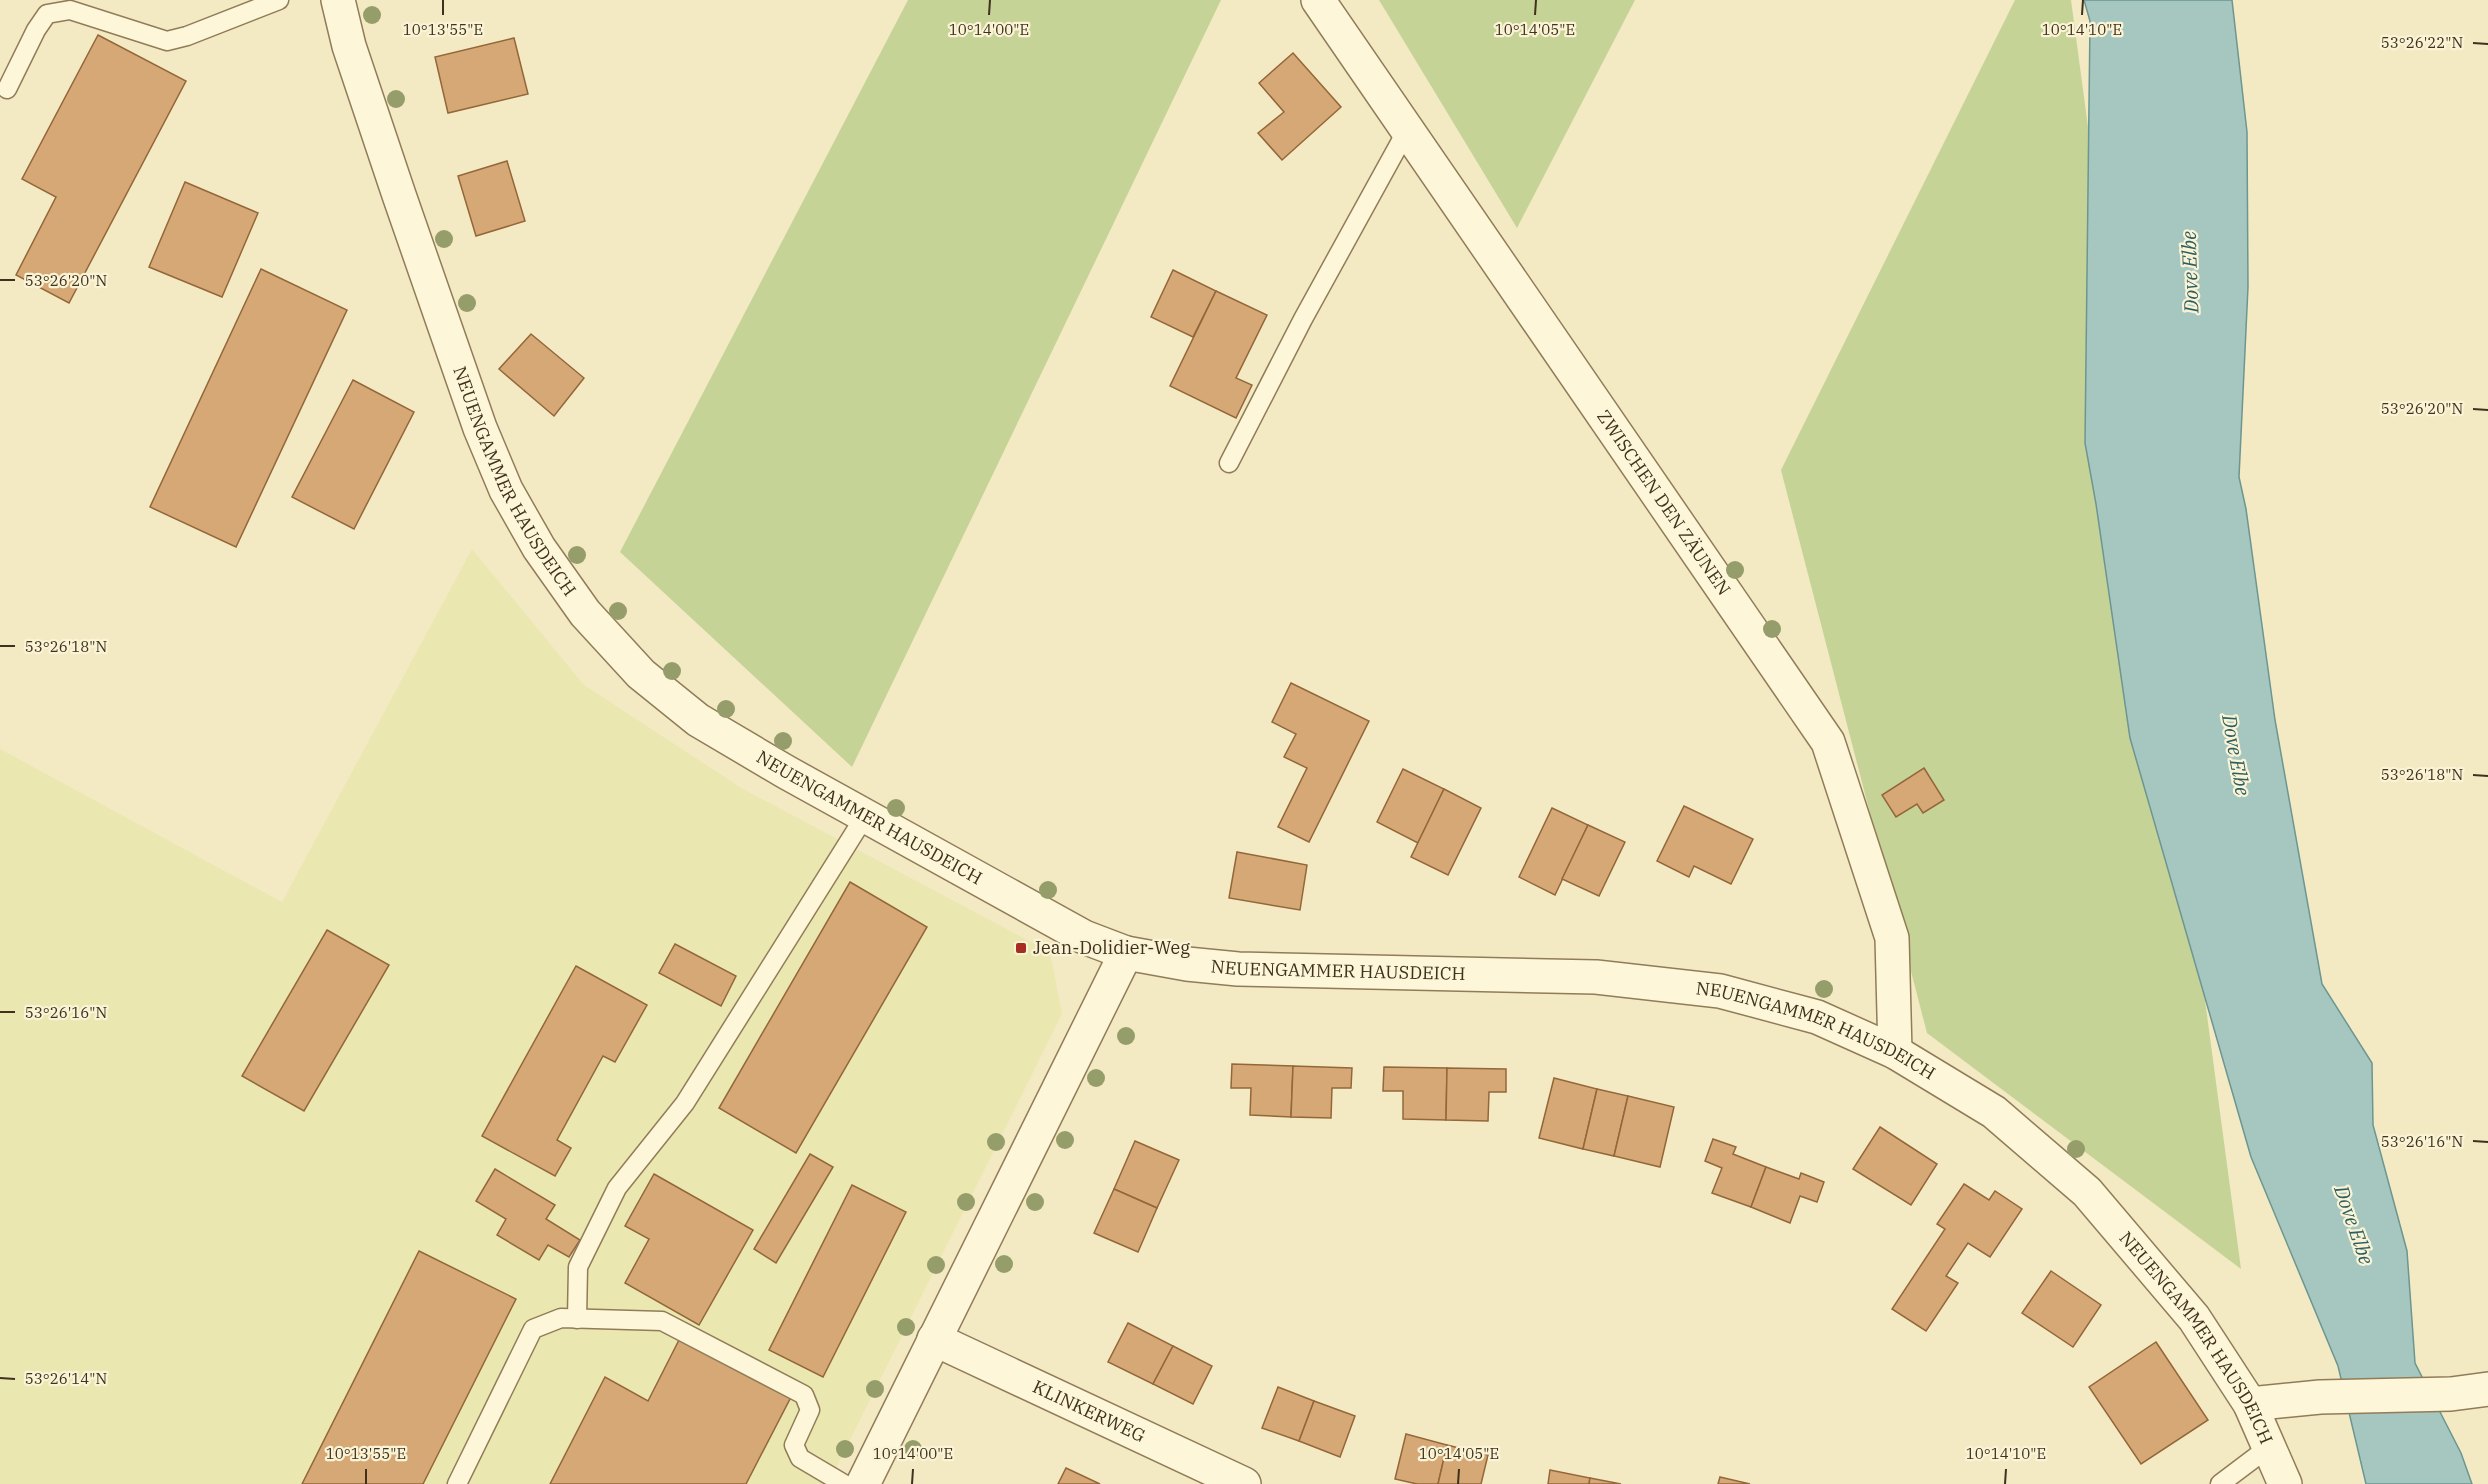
<svg xmlns="http://www.w3.org/2000/svg" width="2488" height="1484" font-family="'IBM Plex Serif',serif">
	<rect width="100%" height="100%" fill="#f3eac4"/>
	<polygon fill="#eae7b0" points="472,549 584,685 743,789 1050,952 1062,1014 828,1484 0,1484 0,749 282,902"/>
	<g fill="#c6d396">
		<polygon points="908,0 1221,0 852,767 620,552"/>
		<polygon points="1379,0 1635,0 1517,228"/>
		<polygon points="2015,0 2071,0 2241,1269 1927,1033 1781,470"/>
	</g>
	<polygon fill="#a6c6c0" stroke="#6c9690" stroke-width="1.5" points="2084,0 2232,0 2247,132 2248,287 2239,477 2246,509 2275,720 2322,984 2372,1063 2373,1125 2407,1251 2415,1363 2461,1453 2472,1484 2366,1484 2338,1366 2251,1157 2130,738 2096,504 2085,443 2090,21"/>
	<g fill="#d6a876" stroke="#93673a" stroke-width="1.5">
		<polygon points="98,35 186,81 69,303 16,275 56,197 22,179"/>
		<polygon points="514,38 528,94 448,113 435,57"/>
		<polygon points="1293,53 1341,107 1282,160 1258,133 1284,112 1259,83"/>
		<polygon points="507,161 525,221 476,236 458,176"/>
		<polygon points="185,182 258,213 222,297 149,267"/>
		<polygon points="261,269 347,310 236,547 150,507"/>
		<polygon points="1173,270 1216,291 1193,337 1151,317"/>
		<polygon points="1216,291 1267,315 1236,378 1252,385 1236,418 1170,386"/>
		<polygon points="531,334 584,378 554,416 499,369"/>
		<polygon points="353,380 414,412 354,529 292,497"/>
		<polygon points="1291,683 1369,721 1309,842 1278,827 1307,768 1284,757 1296,734 1272,722"/>
		<polygon points="1924,768 1944,800 1923,813 1917,804 1896,817 1882,795"/>
		<polygon points="1403,769 1444,789 1418,843 1377,822"/>
		<polygon points="1444,789 1481,808 1448,875 1411,857"/>
		<polygon points="1684,806 1753,839 1731,884 1694,866 1689,877 1657,861"/>
		<polygon points="1552,808 1588,825 1555,895 1519,877"/>
		<polygon points="1588,825 1625,842 1599,896 1562,879"/>
		<polygon points="1237,852 1307,865 1300,910 1229,898"/>
		<polygon points="850,882 927,927 796,1153 719,1108"/>
		<polygon points="327,930 389,965 304,1111 242,1076"/>
		<polygon points="675,944 736,976 721,1006 659,973"/>
		<polygon points="576,966 647,1005 615,1062 603,1056 557,1140 571,1148 555,1176 482,1136"/>
		<polygon points="1232,1064 1293,1066 1291,1117 1250,1115 1251,1088 1231,1088"/>
		<polygon points="1293,1066 1352,1068 1351,1088 1332,1088 1331,1118 1291,1117"/>
		<polygon points="1384,1067 1447,1068 1446,1120 1403,1119 1403,1091 1383,1091"/>
		<polygon points="1447,1068 1506,1069 1506,1092 1489,1092 1488,1121 1446,1120"/>
		<polygon points="1554,1078 1597,1089 1583,1149 1539,1138"/>
		<polygon points="1597,1089 1628,1096 1614,1156 1583,1149"/>
		<polygon points="1628,1096 1674,1107 1660,1167 1614,1156"/>
		<polygon points="1880,1127 1937,1164 1911,1205 1853,1169"/>
		<polygon points="1713,1139 1736,1147 1733,1154 1766,1167 1751,1207 1712,1193 1722,1168 1705,1161"/>
		<polygon points="1135,1141 1179,1160 1157,1208 1114,1189"/>
		<polygon points="810,1154 833,1167 776,1263 754,1249"/>
		<polygon points="1766,1167 1799,1179 1801,1173 1824,1182 1817,1202 1800,1196 1790,1223 1751,1207"/>
		<polygon points="495,1169 555,1205 546,1219 580,1240 569,1257 548,1245 539,1260 497,1235 506,1219 476,1201"/>
		<polygon points="654,1174 753,1230 699,1325 625,1283 649,1239 625,1226"/>
		<polygon points="1964,1184 1989,1200 1995,1191 2022,1209 1990,1257 1968,1243 1946,1276 1958,1283 1926,1331 1892,1309 1945,1229 1937,1224"/>
		<polygon points="852,1185 906,1212 823,1377 769,1350"/>
		<polygon points="1114,1189 1157,1208 1138,1252 1094,1233"/>
		<polygon points="419,1251 516,1299 423,1484 302,1484"/>
		<polygon points="2051,1271 2101,1305 2073,1347 2022,1313"/>
		<polygon points="1128,1323 1173,1346 1153,1384 1108,1362"/>
		<polygon points="679,1340 791,1397 746,1484 550,1484 605,1377 648,1401"/>
		<polygon points="2156,1342 2208,1420 2141,1464 2089,1387"/>
		<polygon points="1173,1346 1212,1366 1193,1404 1153,1384"/>
		<polygon points="1278,1387 1314,1401 1299,1441 1262,1428"/>
		<polygon points="1314,1401 1355,1416 1340,1457 1299,1441"/>
		<polygon points="1406,1434 1447,1445 1438,1484 1417,1484 1395,1479"/>
		<polygon points="1447,1445 1488,1455 1481,1484 1438,1484"/>
		<polygon points="1066,1468 1100,1484 1058,1484"/>
		<polygon points="1550,1470 1590,1478 1589,1484 1548,1484"/>
		<polygon points="1720,1477 1750,1484 1718,1484"/>
		<polygon points="1590,1478 1621,1484 1589,1484"/>
	</g>
	<g fill="none" stroke-linecap="round" stroke-linejoin="round">
		<defs>
			<g id="service">
				<polyline points="7,89 36,30 47,14 70,10 167,41 187,36 279,0"/>
				<polyline points="1229,463 1303,319 1407,130"/>
				<polyline points="577,1319 578,1267 617,1188 685,1103 865,816"/>
				<polyline points="457,1484 533,1329 561,1318 662,1321 804,1395 810,1410 794,1445 800,1458 844,1484"/>
				<polyline points="2220,1484 2269,1447"/>
			</g>
			<g id="minor">
				<path id="s1" d="M1318,0l510,742 64,196 3,114"/>
				<path id="s2" d="M934,1339l310,145"/>
				<polyline points="2250,1404 2320,1397 2451,1394 2488,1389"/>
				<polyline points="863,1484 1126,953"/>
			</g>
			<g id="tertiary">
				<path id="s3" d="M338,0l11,46 50,149 81,233 26,62 33,58 46,65 56,61 57,46 88,52 298,165 42,16 61,11 51,5 358,8 124,14 97,26 78,35 99,60 93,80 107,126 56,86 35,80"/>
			</g>
		</defs>
		<use href="#service" stroke="#917c58" stroke-width="21"/>
		<use href="#minor" stroke="#917c58" stroke-width="36"/>
		<use href="#tertiary" stroke="#917c58" stroke-width="36"/>
		<use href="#service" stroke="#fdf6d9" stroke-width="18"/>
		<use href="#minor" stroke="#fdf6d9" stroke-width="33"/>
		<use href="#tertiary" stroke="#fdf6d9" stroke-width="33"/>
	</g>
	<g fill="#959d6a">
		<circle cx="372" cy="15" r="9"/>
		<circle cx="396" cy="99" r="9"/>
		<circle cx="444" cy="239" r="9"/>
		<circle cx="467" cy="303" r="9"/>
		<circle cx="577" cy="555" r="9"/>
		<circle cx="1735" cy="570" r="9"/>
		<circle cx="618" cy="611" r="9"/>
		<circle cx="1772" cy="629" r="9"/>
		<circle cx="672" cy="671" r="9"/>
		<circle cx="726" cy="709" r="9"/>
		<circle cx="783" cy="741" r="9"/>
		<circle cx="896" cy="808" r="9"/>
		<circle cx="1048" cy="890" r="9"/>
		<circle cx="1824" cy="989" r="9"/>
		<circle cx="1126" cy="1036" r="9"/>
		<circle cx="1096" cy="1078" r="9"/>
		<circle cx="1065" cy="1140" r="9"/>
		<circle cx="996" cy="1142" r="9"/>
		<circle cx="2076" cy="1149" r="9"/>
		<circle cx="966" cy="1202" r="9"/>
		<circle cx="1035" cy="1202" r="9"/>
		<circle cx="1004" cy="1264" r="9"/>
		<circle cx="936" cy="1265" r="9"/>
		<circle cx="906" cy="1327" r="9"/>
		<circle cx="875" cy="1389" r="9"/>
		<circle cx="845" cy="1449" r="9"/>
		<circle cx="913" cy="1449" r="9"/>
	</g>
	<path fill="none" stroke="#3f311d" stroke-width="2" d="M443,15v-15M989,15l1,-15M1535,15l1,-15M2082,15l1,-15M2473,43l15,1M0,280h15M2473,409l15,1M0,646h15M2473,775l15,1M0,1012h15M2473,1141l15,1M0,1378l15,1M366,1484v-15M912,1484l1,-15M1458,1484l1,-15M2005,1484l1,-15"/>
	<rect fill="#a72d20" stroke="#faf3d5" stroke-width="2" x="1015" y="942" width="12" height="12" rx="3"/>
	<g text-anchor="middle" stroke-width="4.5" stroke-linejoin="round" paint-order="stroke">
		<g font-size="18" fill="#3f311d" stroke="#faf3d5">
			<text dy="6" stroke="none"><textPath href="#s3" startOffset="514">NEUENGAMMER HAUSDEICH</textPath></text>
			<text dy="6" stroke="none"><textPath href="#s1" startOffset="610">ZWISCHEN DEN ZÄUNEN</textPath></text>
			<text dy="6" stroke="none"><textPath href="#s3" startOffset="1018">NEUENGAMMER HAUSDEICH</textPath></text>
			<text dy="6" stroke="none"><textPath href="#s3" startOffset="1522">NEUENGAMMER HAUSDEICH</textPath></text>
			<text dy="6" stroke="none"><textPath href="#s3" startOffset="2008">NEUENGAMMER HAUSDEICH</textPath></text>
			<text dy="6" stroke="none"><textPath href="#s3" startOffset="2512">NEUENGAMMER HAUSDEICH</textPath></text>
			<text dy="6" stroke="none"><textPath href="#s2" startOffset="171">KLINKERWEG</textPath></text>
		</g>
		<g font-size="18" fill="#3f311d" stroke="#faf3d5" text-anchor="start">
			<text x="1033" y="954">Jean-Dolidier-Weg</text>
		</g>
		<g font-size="20" font-style="italic" fill="#2b5e61" stroke="#faf3d5">
			<text transform="translate(2190 272) rotate(-92)" y="7">Dove Elbe</text>
			<text transform="translate(2236 755) rotate(80)" y="7">Dove Elbe</text>
			<text transform="translate(2354 1225) rotate(71)" y="7">Dove Elbe</text>
		</g>
	</g>
	<g font-size="15" text-anchor="middle" fill="#3f311d" stroke="#faf3d5" stroke-width="4.5" stroke-linejoin="round" paint-order="stroke">
		<text x="2082" y="35">10°14'10"E</text>
		<text x="443" y="35">10°13'55"E</text>
		<text x="989" y="35">10°14'00"E</text>
		<text x="1535" y="35">10°14'05"E</text>
		<text x="2422" y="48">53°26'22"N</text>
		<text x="66" y="286">53°26'20"N</text>
		<text x="2422" y="414">53°26'20"N</text>
		<text x="66" y="652">53°26'18"N</text>
		<text x="2422" y="780">53°26'18"N</text>
		<text x="66" y="1018">53°26'16"N</text>
		<text x="2422" y="1147">53°26'16"N</text>
		<text x="66" y="1384">53°26'14"N</text>
		<text x="366" y="1459">10°13'55"E</text>
		<text x="913" y="1459">10°14'00"E</text>
		<text x="1459" y="1459">10°14'05"E</text>
		<text x="2006" y="1459">10°14'10"E</text>
	</g>
</svg>
